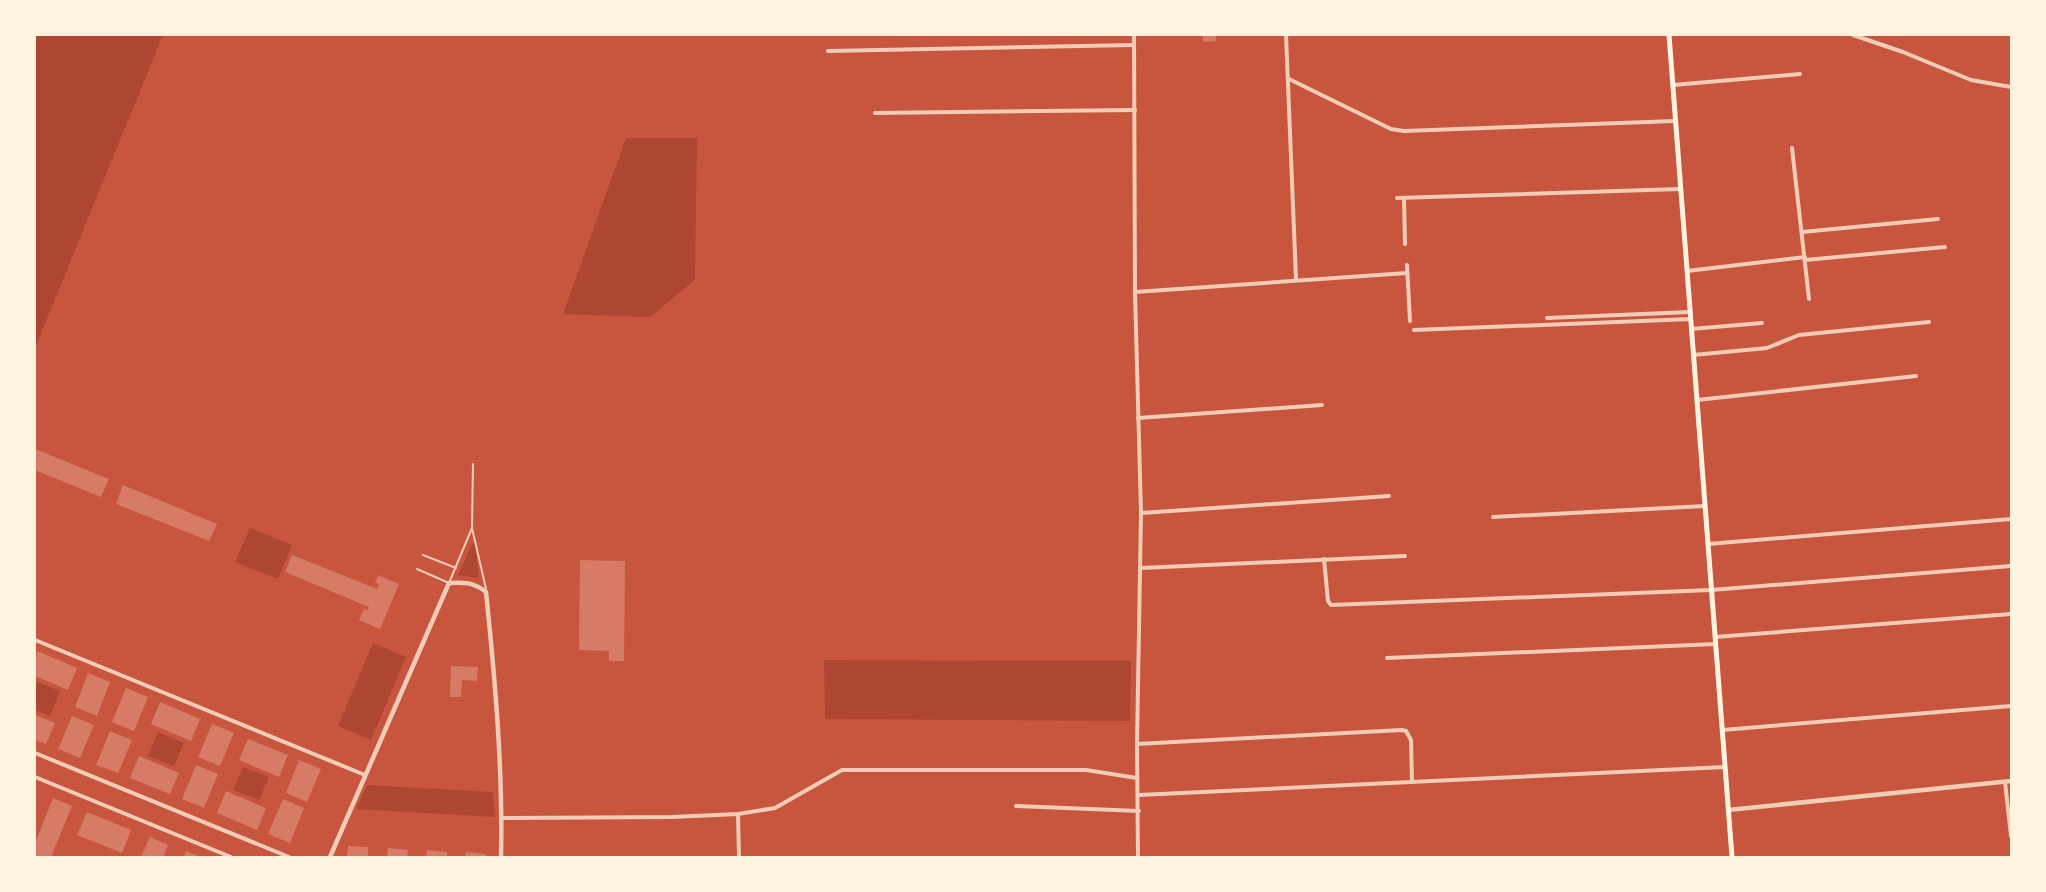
<svg xmlns="http://www.w3.org/2000/svg" width="2046" height="892" font-family="Karla,sans-serif">
	<rect width="100%" height="100%" fill="#c8553d"/>
	<g fill="#ae4732">
		<polygon points="35,35 163,35 35,348"/>
		<polygon points="626,138 697,138 695,280 650,317 563,314"/>
		<polygon points="250,528 292,545 278,579 235,562"/>
		<polygon points="475,542 479,578 458,575 473,543"/>
		<polygon points="373,643 406,657 371,740 338,726"/>
		<polygon points="824,660 1131,661 1130,721 825,719"/>
		<polygon points="35,681 60,691 50,716 35,710"/>
		<polygon points="158,732 184,743 174,766 148,756"/>
		<polygon points="243,767 269,777 259,800 233,790"/>
		<polygon points="367,785 493,792 495,817 356,809"/>
	</g>
	<g fill="#d67c66">
		<polygon points="1203,35 1216,35 1216,41 1203,42"/>
		<polygon points="35,449 109,479 101,497 35,470"/>
		<polygon points="123,485 217,524 209,541 116,504"/>
		<polygon points="292,555 377,589 379,584 375,583 378,575 399,584 380,629 359,620 364,609 368,610 369,607 285,572"/>
		<polygon points="580,560 625,561 624,661 609,661 609,651 579,650"/>
		<polygon points="37,651 77,668 68,690 35,676"/>
		<polygon points="451,666 478,667 477,681 462,680 461,697 450,697"/>
		<polygon points="88,673 110,682 97,716 75,707"/>
		<polygon points="126,688 148,697 134,731 112,722"/>
		<polygon points="160,702 200,719 191,741 151,724"/>
		<polygon points="35,715 55,723 46,744 35,740"/>
		<polygon points="72,716 94,725 80,758 58,749"/>
		<polygon points="212,724 234,733 220,766 198,757"/>
		<polygon points="110,731 132,740 118,773 96,765"/>
		<polygon points="248,739 288,755 279,777 239,760"/>
		<polygon points="139,756 179,773 170,794 130,778"/>
		<polygon points="299,760 321,769 307,802 286,793"/>
		<polygon points="196,765 218,774 204,808 182,799"/>
		<polygon points="226,791 266,808 257,830 217,813"/>
		<polygon points="53,798 72,806 51,857 35,857 35,843"/>
		<polygon points="283,799 304,808 290,843 268,834"/>
		<polygon points="87,812 131,830 122,853 77,835"/>
		<polygon points="150,837 168,845 163,857 141,857"/>
		<polygon points="348,846 368,847 368,857 347,857"/>
		<polygon points="388,848 408,850 407,857 387,857"/>
		<polygon points="427,850 447,852 447,857 426,857"/>
		<polygon points="186,851 200,857 184,857"/>
		<polygon points="466,852 486,854 486,857 465,857"/>
	</g>
	<g fill="none" stroke-linecap="round" stroke-linejoin="round">
		<g stroke="#f1ccb7" stroke-width="2">
			<polyline points="473,464 472,528 486,589"/>
			<polyline points="423,555 456,568"/>
			<polyline points="417,569 449,583 472,528"/>
		</g>
		<g stroke="#f1ccb7" stroke-width="4">
			<polyline points="1134,35 1135,292 1141,513 1137,744 1138,857"/>
			<polyline points="1286,35 1296,279"/>
			<polyline points="1853,35 1903,52 1971,80 2011,87"/>
			<polyline points="828,51 1134,45"/>
			<polyline points="1289,79 1391,129 1404,131 1675,121"/>
			<polyline points="1673,85 1800,74"/>
			<polyline points="875,113 1135,110"/>
			<polyline points="1792,148 1809,299"/>
			<polyline points="1397,198 1680,189"/>
			<polyline points="1404,198 1405,244"/>
			<polyline points="1802,232 1938,219"/>
			<polyline points="1805,260 1945,247"/>
			<polyline points="1407,265 1410,321"/>
			<polyline points="1687,271 1805,257"/>
			<polyline points="1135,292 1407,273"/>
			<polyline points="1547,318 1690,312"/>
			<polyline points="1691,329 1762,323"/>
			<polyline points="1414,330 1691,319"/>
			<polyline points="1693,355 1767,348 1799,335 1929,322"/>
			<polyline points="1697,400 1916,376"/>
			<polyline points="1138,418 1322,405"/>
			<polyline points="1141,513 1389,496"/>
			<polyline points="1493,517 1705,506"/>
			<polyline points="1708,544 2011,519"/>
			<polyline points="1324,559 1328,601 1331,605 1711,590 2011,566"/>
			<polyline points="1141,568 1405,556"/>
			<polyline points="1715,637 2011,614"/>
			<polyline points="35,640 365,775"/>
			<polyline points="1387,658 1716,644"/>
			<polyline points="1722,730 2011,706"/>
			<polyline points="1137,744 1402,730 1406,731 1411,740 1412,782"/>
			<polyline points="35,753 289,857"/>
			<polyline points="35,777 231,857"/>
			<polyline points="2005,782 2011,836"/>
			<polyline points="1139,795 1725,767"/>
			<polyline points="1016,806 1139,811"/>
			<polyline points="738,814 739,857"/>
			<polyline points="501,818 672,817 738,814 775,808 842,770 1086,770 1137,778"/>
		</g>
		<g stroke="#f1ccb7" stroke-width="4.5">
			<polyline points="1728,810 2011,781"/>
			<path d="M330,857l119,-274c14,-1 25,-1 37,9 9,87 17,176 15,265"/>
		</g>
		<polyline stroke="#fff3e0" stroke-width="5" points="1669,35 1732,857"/>
	</g>
	<rect width="2046" height="892" fill="none" stroke="#fff3e0" stroke-width="72"/>
</svg>
